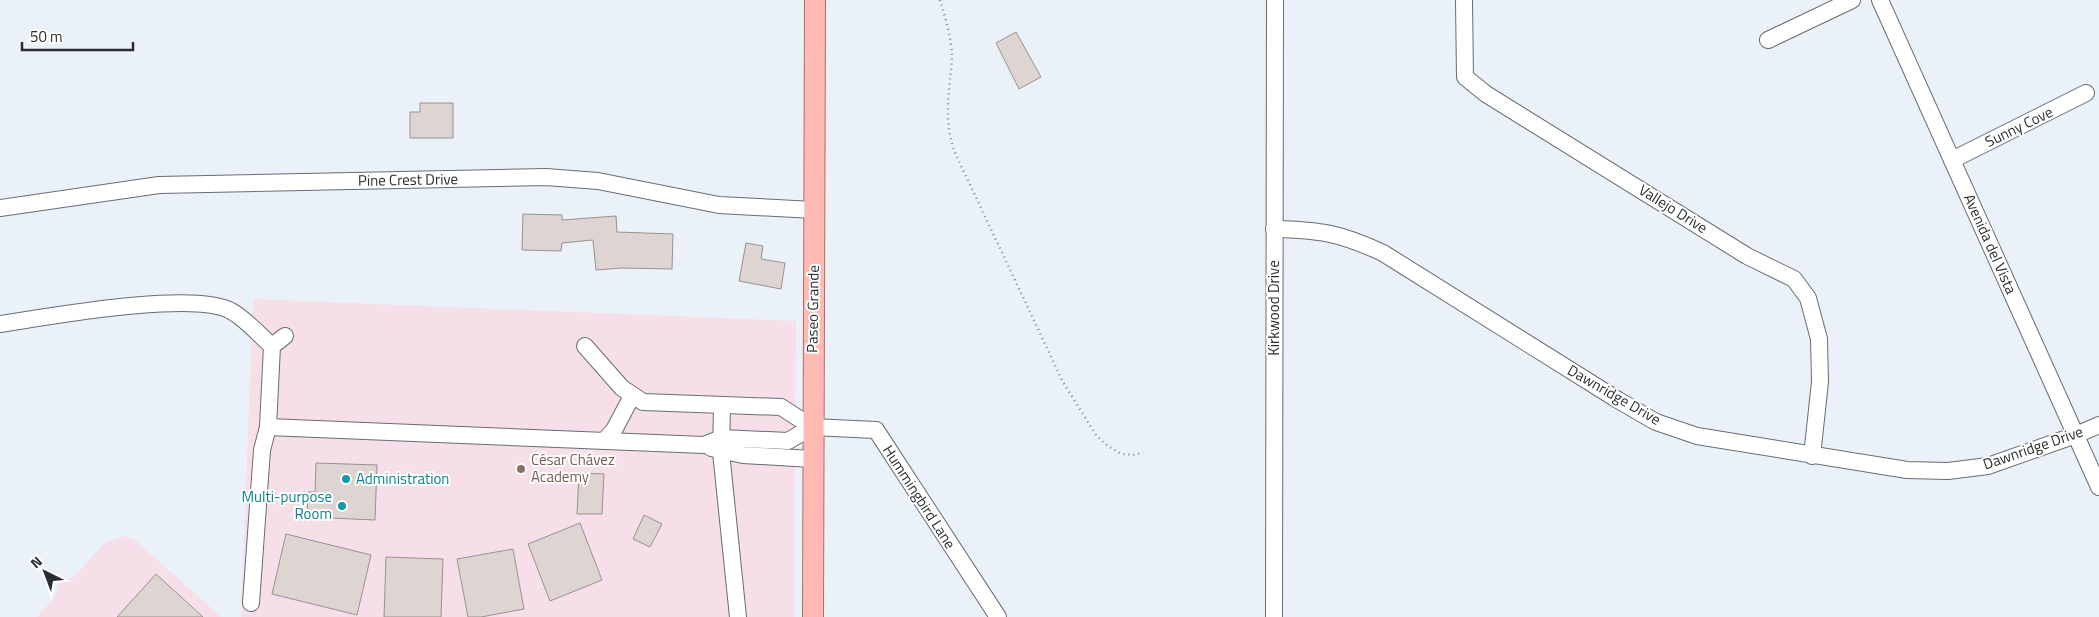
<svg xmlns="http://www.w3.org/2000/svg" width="2099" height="617" font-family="'Titillium Web',sans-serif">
	<rect width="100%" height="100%" fill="#eaf1f8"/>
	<g fill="#f7dfe9">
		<polygon points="253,299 796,321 794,617 241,617"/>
		<polygon points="124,536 134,539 221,617 37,617 55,597 59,583 65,578 72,578 106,542"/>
	</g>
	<g fill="#ded4d1" stroke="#9a918e">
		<polygon points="1016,32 1041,77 1019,89 996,43"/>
		<polygon points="420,103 453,103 453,138 410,138 410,112 420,112"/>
		<polygon points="523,214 562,215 562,220 616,216 617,232 673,234 672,269 622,268 596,270 593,240 562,243 561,251 522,250"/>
		<polygon points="746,243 763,246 761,259 785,263 781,289 739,281"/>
		<polygon points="316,463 377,465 375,520 307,517 308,492 315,492"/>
		<polygon points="579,473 604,474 602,514 577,514"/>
		<polygon points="644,515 662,524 650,547 633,539"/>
		<polygon points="580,523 602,580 550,601 528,544"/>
		<polygon points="286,534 371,555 357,615 272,594"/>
		<polygon points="513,549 524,609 481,617 468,617 457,559"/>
		<polygon points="386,557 443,559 441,617 384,617"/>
		<polygon points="156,574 203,617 117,617"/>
	</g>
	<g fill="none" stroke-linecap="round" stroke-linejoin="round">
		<defs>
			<g id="minor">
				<polyline points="1464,0 1465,77 1486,94 1747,256 1794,279 1808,298 1819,339 1820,382 1812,456"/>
				<polyline points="1880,0 2099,487"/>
				<polyline points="1768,40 1852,0"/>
				<polyline points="1952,160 2086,93"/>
				<polyline points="0,208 159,185 546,177 598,181 719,205 814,210"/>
				<path d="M1274,229c47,1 66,4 109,24l235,147 38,22 41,14 210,34 41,1 40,-5 88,-31 23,-10"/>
				<path d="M0,324c47,-7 194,-34 231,-13 15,8 28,24 41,35"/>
				<polyline points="585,346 622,388 643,402 781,407 812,427 876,430 998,617"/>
				<polyline points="722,406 721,452 738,617"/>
				<polyline points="268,427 704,445 722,438 788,441 812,427"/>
				<polyline points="604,441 614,430 632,396"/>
				<polyline points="711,448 743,455 812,459"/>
				<polyline points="251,603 262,450 268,427 272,346 285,336"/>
				<polyline points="1274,617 1275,0"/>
			</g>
			<polyline id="major" points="813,617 815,0"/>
		</defs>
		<use href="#minor" stroke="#676d73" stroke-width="18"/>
		<use href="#major" stroke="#b36b64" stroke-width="22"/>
		<path stroke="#868a8f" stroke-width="2.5" stroke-dasharray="1 4" stroke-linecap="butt" d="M940,0c5,16 12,40 12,56 -2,34 -10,66 4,99l107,227 33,53 9,9 16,10 14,1 8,-3"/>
		<use href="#minor" stroke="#fff" stroke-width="16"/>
		<use href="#major" stroke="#febab3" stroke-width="20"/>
	</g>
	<circle fill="#8d6e63" stroke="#fff" stroke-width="2" cx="521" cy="469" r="5"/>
	<g fill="#0f9aa8" stroke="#fff" stroke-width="2">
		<circle cx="346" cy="479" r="5"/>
		<circle cx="342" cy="506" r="5"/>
	</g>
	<g text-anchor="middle" stroke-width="4" stroke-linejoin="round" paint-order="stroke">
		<g font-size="15" fill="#2a2d2f" stroke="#fff">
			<text transform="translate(2019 127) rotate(-26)" y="5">Sunny Cove</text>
			<text transform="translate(408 180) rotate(-1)" y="5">Pine Crest Drive</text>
			<text transform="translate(1673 209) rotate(32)" y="5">Vallejo Drive</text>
			<text transform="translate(1990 244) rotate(66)" y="5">Avenida del Vista</text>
			<text transform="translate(1274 308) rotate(-90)" y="5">Kirkwood Drive</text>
			<text transform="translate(813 309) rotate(-89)" y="5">Paseo Grande</text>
			<text transform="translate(1614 395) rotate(30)" y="5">Dawnridge Drive</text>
			<text transform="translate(2033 448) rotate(-19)" y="5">Dawnridge Drive</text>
			<text transform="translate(919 497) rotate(57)" y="5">Hummingbird Lane</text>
		</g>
		<g font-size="15" fill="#785e54" stroke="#fff" text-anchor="start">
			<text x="531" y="465">César Chávez<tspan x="531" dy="17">Academy</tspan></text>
		</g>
		<g font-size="15" fill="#0d838f" stroke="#fff" text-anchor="start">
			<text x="356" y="484">Administration</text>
			<text x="332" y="502" text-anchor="end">Multi-purpose<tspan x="332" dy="17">Room</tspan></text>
		</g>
	</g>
	<g transform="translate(45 572) rotate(318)" stroke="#ffffff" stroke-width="4" paint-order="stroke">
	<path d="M0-4L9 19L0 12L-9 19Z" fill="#2a2d2f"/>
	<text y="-8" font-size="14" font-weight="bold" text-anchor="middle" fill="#2a2d2f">N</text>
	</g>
	<path d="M22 42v8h111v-8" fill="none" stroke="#2a2d2f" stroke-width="2.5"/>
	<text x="30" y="42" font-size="15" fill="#2a2d2f" stroke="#ffffff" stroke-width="4" paint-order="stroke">50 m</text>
</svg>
